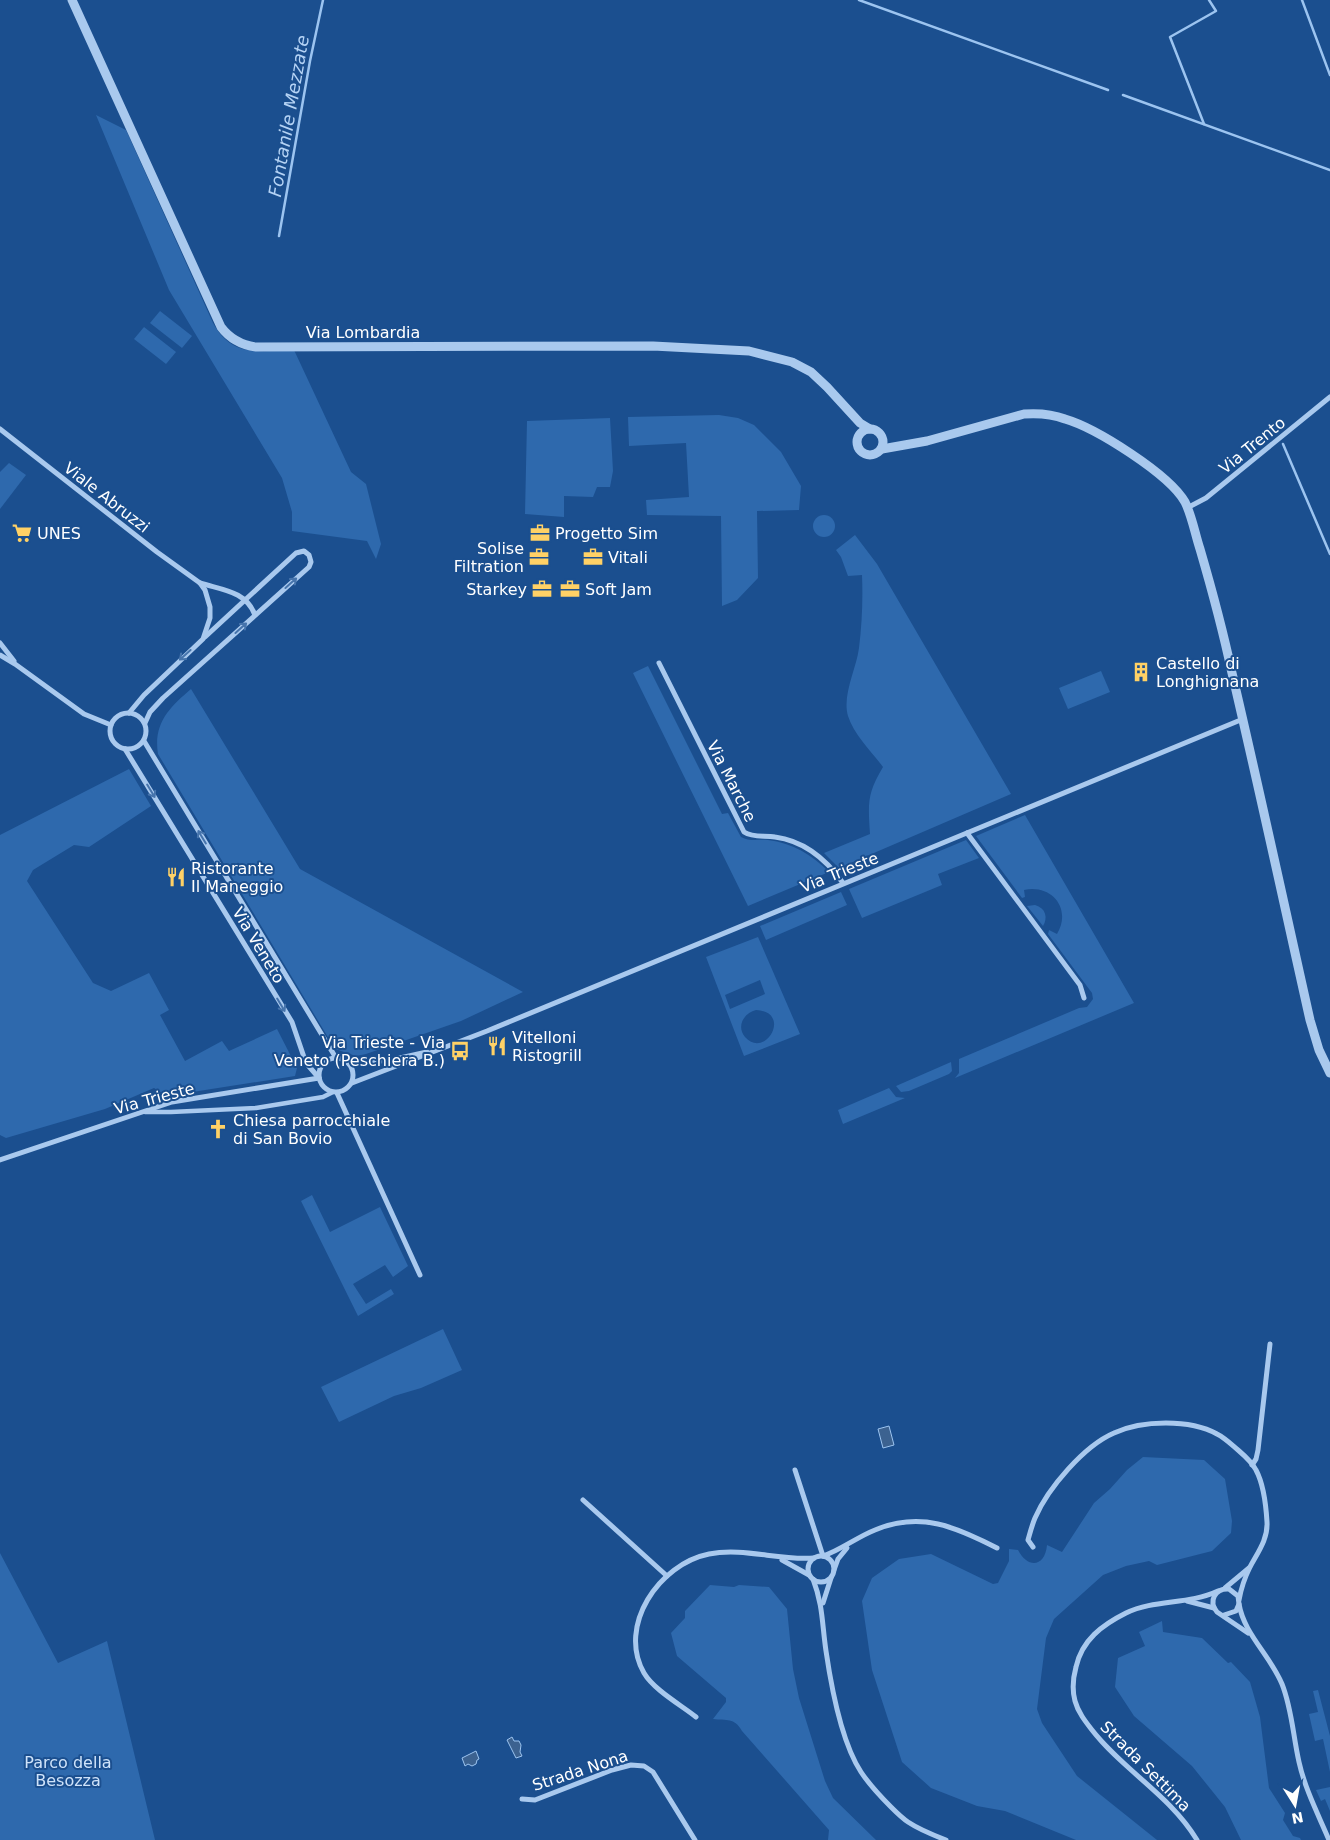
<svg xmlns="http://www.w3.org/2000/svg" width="1330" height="1840" font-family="'DejaVu Sans',sans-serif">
	<rect width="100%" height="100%" fill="#1b4f8f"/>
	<g fill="#2e69ad" fill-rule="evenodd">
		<path d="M96,115l30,15 87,193c19,35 46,28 81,27l57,122 15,12 15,60 -5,15 -9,-18 -75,-10v-19l-10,-34 -113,-188z"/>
		<polygon points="160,311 192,336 182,348 150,323"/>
		<polygon points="144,327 176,352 166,364 134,339"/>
		<polygon points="719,415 738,418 754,425 781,452 801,486 799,510 757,511 758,578 737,600 722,606 721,516 647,515 646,500 689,497 686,443 629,446 628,417"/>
		<polygon points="610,418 613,471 610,487 597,487 593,497 564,496 564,517 525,514 527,421"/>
		<polygon points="9,463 26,475 0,509 0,472"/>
		<circle cx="824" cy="526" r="11"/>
		<path d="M855,535l22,29 134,230 -172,74 -15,-15 46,-19c-2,-31 -3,-40 13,-67 -11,-15 -29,-32 -35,-51 -6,-21 8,-46 11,-68 3,-24 4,-48 3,-73l-14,1 -7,-19 -5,-7z"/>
		<path d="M648,666l74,148 6,-1 13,24c9,5 18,2 27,3 25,3 44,15 61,32l-81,34 -115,-233z"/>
		<polygon points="1101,671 1110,692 1068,709 1059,688"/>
		<path d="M191,689l109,180 223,123 -62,29 -95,33 -10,2 -21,-7 -177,-295c-5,-31 12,-47 33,-65z"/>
		<polygon points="129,769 151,806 89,847 74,845 33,870 27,881 93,983 111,991 149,973 169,1010 160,1015 185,1061 222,1041 229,1051 277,1029 297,1068 295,1076 167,1096 154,1088 105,1109 6,1138 0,1135 0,835"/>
		<path d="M1025,815l109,188 -179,75 4,-5v-14l120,-51 8,-1 6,-8 -1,-6 -44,-59 1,-4 8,4c15,-25 -5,-50 -33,-44l1,7 -3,1 -46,-62z"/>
		<polygon points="966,840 979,858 938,874 942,885 862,918 849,889"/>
		<polygon points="841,892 847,905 766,940 760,926"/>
		<path d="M1035,905c11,3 13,13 8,21l-16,-20z"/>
		<path d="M758,937l42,97 -56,22 -38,-99zM760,980l5,14 -35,15 -5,-14zM756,1010c37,2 9,50 -11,27 -9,-11 -1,-24 11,-27z"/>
		<polygon points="951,1062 952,1071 949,1074 909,1091 901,1092 896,1086"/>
		<polygon points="889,1088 896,1097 905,1098 843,1124 838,1110"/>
		<polygon points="312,1195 330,1232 380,1207 408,1266 393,1277 385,1265 353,1284 366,1304 391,1289 394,1294 358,1316 301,1201"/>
		<polygon points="443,1329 462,1370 421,1388 394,1396 339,1422 321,1387"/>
		<path d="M1143,1457l61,3 21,19 7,42 -1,12 -19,18 -55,14 -8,-4 -23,5 -23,9 -49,44 -8,19 -9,71 5,14 35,53 80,64h-81l-71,-29 -28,-5 -46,-18 -29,-26 -30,-92 -10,-69 10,-23 27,-19 32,-5 62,30 5,-1 11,-22v-12l9,1c10,19 27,17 29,-5l15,7 32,-49 16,-14 17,-19z"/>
		<polygon points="0,1553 58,1663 107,1641 155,1840 0,1840"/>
		<path d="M710,1585l24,2 5,-2 30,2 18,22 6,60 6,29 26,83 8,17 43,42h-48l1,-10 -87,-99c-8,-14 -15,-10 -29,-12l13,-17v-4l-49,-42 -6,-23 14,-15v-7z"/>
		<polygon points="1162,1621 1163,1632 1202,1638 1228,1663 1231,1662 1250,1682 1260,1717 1269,1788 1285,1813 1283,1820 1293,1836 1300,1838 1301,1840 1241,1840 1225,1807 1192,1766 1134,1716 1115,1687 1118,1658 1145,1646 1139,1632"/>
		<polygon points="1318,1690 1330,1736 1330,1772 1323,1739 1315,1741 1309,1714 1318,1712 1313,1691"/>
		<polygon points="1330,1787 1330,1811 1325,1799 1321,1801 1316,1790"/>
	</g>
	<g fill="#3c6290" stroke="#9cc4f0">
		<polygon points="889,1426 894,1445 883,1448 878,1429"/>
		<polygon points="512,1737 514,1741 519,1741 521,1745 520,1752 522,1756 516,1758 507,1740"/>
		<polygon points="476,1751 479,1759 477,1760 476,1764 472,1766 468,1764 465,1766 462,1758"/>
	</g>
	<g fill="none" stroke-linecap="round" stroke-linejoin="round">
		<g stroke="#9cc4f0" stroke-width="2.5">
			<polyline points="859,0 1108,90"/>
			<polyline points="1302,0 1330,75"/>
			<polyline points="1123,95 1330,170"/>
			<polyline points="1204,124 1170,37 1216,11 1209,0"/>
			<polyline points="279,236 310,61 323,0"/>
			<polyline points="1283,444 1330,554"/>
		</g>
		<polyline stroke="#a9c9ee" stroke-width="4.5" points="145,1112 171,1112 256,1108 323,1097 333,1092"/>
		<g stroke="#a9c9ee" stroke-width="5">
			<polyline points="0,429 157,552 200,583 205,590 210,607 210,618 203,639 144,695 129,713"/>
			<polyline points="1187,508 1206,498 1330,397"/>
			<path d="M200,583c22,7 46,8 55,32"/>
			<polyline points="0,643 14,661"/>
			<polyline points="0,655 15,664 84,714 111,725"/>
			<path d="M659,663l85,169c9,6 21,3 31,5 30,4 51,22 68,46"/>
			<circle cx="128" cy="731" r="18"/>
			<polyline points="145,723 150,712 163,698 309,567 311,562 309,555 304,551 296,553 205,637"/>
			<polyline points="144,741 336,1058"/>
			<polyline points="125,749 292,1022 306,1063 319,1078"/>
			<polyline points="967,833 1080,985 1084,998"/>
			<circle cx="336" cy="1075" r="17"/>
			<polyline points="349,1064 391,1060 427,1052"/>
			<polyline points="352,1083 487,1031 1243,719"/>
			<polyline points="337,1093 420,1275"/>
			<polyline points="0,1160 172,1102 319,1078"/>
			<polyline points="1252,1465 1256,1459 1258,1450 1270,1344"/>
			<path d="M795,1470l28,86c18,-6 34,-19 52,-26 46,-19 81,-3 122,18"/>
			<polyline points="583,1500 667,1576"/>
			<path d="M1033,1547l-5,-7c2,-7 4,-15 7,-22 13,-30 49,-72 79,-85 28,-13 76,-14 103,1 8,4 15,11 21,16 7,6 14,12 18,20 8,15 10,35 11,52 1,17 -9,30 -17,45 -5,10 -9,22 -11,33"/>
			<circle cx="821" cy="1569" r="13"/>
			<polyline points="782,1560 809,1575"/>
			<polyline points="834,1570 838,1559 847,1548"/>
			<path d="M813,1579c10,26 9,45 13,72 5,34 16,92 35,121 8,12 19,24 30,35 5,5 11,11 17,15 12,8 25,13 38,18"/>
			<polyline points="1225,1588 1249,1568"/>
			<polyline points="1187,1601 1214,1608"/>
			<polyline points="823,1603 831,1578"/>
			<path d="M1239,1604c5,30 31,51 43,80 10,25 11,52 17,78 6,27 19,52 30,78"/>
			<path d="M1224,1615l12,-4 3,-7 -1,-8 -9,-7c-14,-1 -21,12 -12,23l31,21"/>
			<path d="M696,1717c-15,-12 -42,-27 -52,-44 -27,-47 15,-109 65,-119 35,-7 70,7 105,4"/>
			<polyline points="522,1799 535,1800 612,1770 631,1765 644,1766 653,1772 695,1840"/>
			<path d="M1197,1840c-26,-44 -74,-70 -105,-110 -7,-9 -14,-18 -17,-29 -3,-11 -2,-23 1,-34 6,-27 26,-42 50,-54 29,-14 62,-8 92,-22"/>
		</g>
		<g stroke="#a9c9ee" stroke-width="9">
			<path d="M72,0l149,327c9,12 20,18 35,20l397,-1 96,5 43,11 19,10 16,15 33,36 10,6"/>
			<circle cx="870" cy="442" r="13"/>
			<path d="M882,449l45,-8 97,-27c14,-1 28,0 41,5 31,9 104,55 120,83 7,14 10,32 15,47 12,41 23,82 32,124 27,115 52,231 78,347l9,30 11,23"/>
		</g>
	</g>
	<defs><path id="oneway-shaft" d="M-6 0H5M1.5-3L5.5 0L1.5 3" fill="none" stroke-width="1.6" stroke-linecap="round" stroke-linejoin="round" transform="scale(1.25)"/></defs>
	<g stroke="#4674ac">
		<use href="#oneway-shaft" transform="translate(291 583) rotate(-42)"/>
		<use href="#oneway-shaft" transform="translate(241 628) rotate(-42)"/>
		<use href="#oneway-shaft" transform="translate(185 655) rotate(138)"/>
		<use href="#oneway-shaft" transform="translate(151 791) rotate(59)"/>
		<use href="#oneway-shaft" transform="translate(202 837) rotate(-121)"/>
		<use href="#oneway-shaft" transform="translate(281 1005) rotate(59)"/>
	</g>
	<defs>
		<symbol id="supermarket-bare" viewBox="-9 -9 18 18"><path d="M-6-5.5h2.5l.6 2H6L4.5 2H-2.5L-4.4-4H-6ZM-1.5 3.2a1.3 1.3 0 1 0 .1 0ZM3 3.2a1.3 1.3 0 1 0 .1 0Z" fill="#ffd166" stroke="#1b4f8f" stroke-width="2.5" paint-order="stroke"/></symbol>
		<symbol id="office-bare" viewBox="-9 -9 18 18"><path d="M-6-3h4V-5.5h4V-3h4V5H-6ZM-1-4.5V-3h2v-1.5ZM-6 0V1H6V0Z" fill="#ffd166" stroke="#1b4f8f" stroke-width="2.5" paint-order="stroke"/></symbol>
		<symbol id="building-bare" viewBox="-9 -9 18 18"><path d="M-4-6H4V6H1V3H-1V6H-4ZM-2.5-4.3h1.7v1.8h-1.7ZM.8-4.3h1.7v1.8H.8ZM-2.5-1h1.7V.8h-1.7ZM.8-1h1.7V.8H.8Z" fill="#ffd166" stroke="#1b4f8f" stroke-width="2.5" paint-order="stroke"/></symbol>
		<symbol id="restaurant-bare" viewBox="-9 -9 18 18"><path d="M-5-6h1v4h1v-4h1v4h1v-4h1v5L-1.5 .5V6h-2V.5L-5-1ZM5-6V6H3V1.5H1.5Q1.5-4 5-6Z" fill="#ffd166" stroke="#1b4f8f" stroke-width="2.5" paint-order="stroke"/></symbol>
		<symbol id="bus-bare" viewBox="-9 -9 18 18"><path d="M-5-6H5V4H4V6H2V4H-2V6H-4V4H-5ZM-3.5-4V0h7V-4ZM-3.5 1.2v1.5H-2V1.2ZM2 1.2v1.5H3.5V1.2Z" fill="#ffd166" stroke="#1b4f8f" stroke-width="2.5" paint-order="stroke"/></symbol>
		<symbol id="church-bare" viewBox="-9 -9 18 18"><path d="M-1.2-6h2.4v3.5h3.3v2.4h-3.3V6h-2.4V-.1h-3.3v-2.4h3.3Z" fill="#ffd166" stroke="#1b4f8f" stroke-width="2.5" paint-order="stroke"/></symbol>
	</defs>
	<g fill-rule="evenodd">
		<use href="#supermarket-bare" x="8" y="519" width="28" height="28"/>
		<use href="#office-bare" x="526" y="519" width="28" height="28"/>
		<use href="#office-bare" x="525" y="543" width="28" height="28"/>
		<use href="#office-bare" x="579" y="543" width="28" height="28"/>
		<use href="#office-bare" x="528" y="575" width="28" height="28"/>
		<use href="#office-bare" x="556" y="575" width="28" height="28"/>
		<use href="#building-bare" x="1127" y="658" width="28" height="28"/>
		<use href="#restaurant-bare" x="162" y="863" width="28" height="28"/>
		<use href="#restaurant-bare" x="483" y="1032" width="28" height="28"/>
		<use href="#bus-bare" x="446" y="1037" width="28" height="28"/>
		<use href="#church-bare" x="204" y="1115" width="28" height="28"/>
	</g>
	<g text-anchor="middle" stroke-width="4" stroke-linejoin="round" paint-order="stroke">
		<g font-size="16" fill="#fff" stroke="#1b4f8f">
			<text x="363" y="338">Via Lombardia</text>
			<text transform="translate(1252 445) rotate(-39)" y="6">Via Trento</text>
			<text transform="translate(107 497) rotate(38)" y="6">Viale Abruzzi</text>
			<text transform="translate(732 781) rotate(63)" y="6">Via Marche</text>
			<text transform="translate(839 872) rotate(-22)" y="6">Via Trieste</text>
			<text transform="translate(259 945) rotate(59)" y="6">Via Veneto</text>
			<text transform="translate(154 1098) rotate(-15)" y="6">Via Trieste</text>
			<text transform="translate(1146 1766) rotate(45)" y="6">Strada Settima</text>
			<text transform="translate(580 1770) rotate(-18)" y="6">Strada Nona</text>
		</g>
		<g font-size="16" fill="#fff" stroke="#1b4f8f" text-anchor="start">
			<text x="37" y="539">UNES</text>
			<text x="555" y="539">Progetto Sim</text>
			<text x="524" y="554" text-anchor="end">Solise<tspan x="524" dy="18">Filtration</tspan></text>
			<text x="608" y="563">Vitali</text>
			<text x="527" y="595" text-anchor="end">Starkey</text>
			<text x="585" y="595">Soft Jam</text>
			<text x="1156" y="669">Castello di<tspan x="1156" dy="18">Longhignana</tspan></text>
			<text x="191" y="874">Ristorante<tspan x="191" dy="18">Il Maneggio</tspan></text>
			<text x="512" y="1043">Vitelloni<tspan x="512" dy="18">Ristogrill</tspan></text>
			<text x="445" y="1048" text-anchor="end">Via Trieste - Via<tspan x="445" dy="18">Veneto (Peschiera B.)</tspan></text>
			<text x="233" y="1126">Chiesa parrocchiale<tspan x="233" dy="18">di San Bovio</tspan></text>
		</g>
		<g font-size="16" fill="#cfe3fa" stroke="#1b4f8f">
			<text x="68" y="1768">Parco della<tspan x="68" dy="18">Besozza</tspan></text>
		</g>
		<g font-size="18" font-style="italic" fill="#b5d3f5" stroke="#1b4f8f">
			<text transform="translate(289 116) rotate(-80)" y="6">Fontanile Mezzate</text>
		</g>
	</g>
	<g transform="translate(1295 1805) rotate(169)" stroke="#1b4f8f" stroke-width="4" paint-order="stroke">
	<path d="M0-4L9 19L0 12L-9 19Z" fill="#ffffff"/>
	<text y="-8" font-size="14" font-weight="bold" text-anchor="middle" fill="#ffffff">N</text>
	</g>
</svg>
